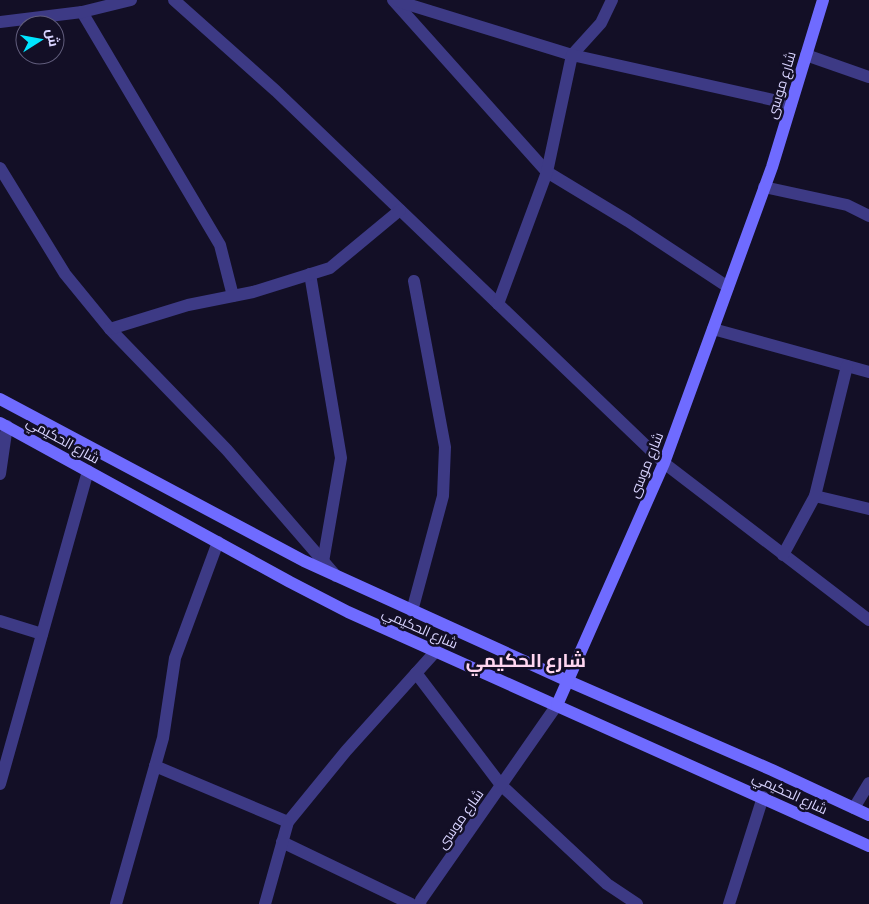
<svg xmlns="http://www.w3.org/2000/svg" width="869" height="904" font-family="Commissioner,Cairo,sans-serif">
	<rect width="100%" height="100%" fill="#130f26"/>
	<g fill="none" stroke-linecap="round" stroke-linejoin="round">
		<g stroke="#3d3a85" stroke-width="12">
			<polyline points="174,0 276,91 664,463 869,620"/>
			<polyline points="393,0 547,172 628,221 728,287"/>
			<polyline points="394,0 572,55 601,23 612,0"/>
			<polyline points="82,12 220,245 233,296"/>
			<polyline points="0,22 82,12 131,0"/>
			<polyline points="806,55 869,77"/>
			<polyline points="0,168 65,274 110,329 227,450 336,576"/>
			<polyline points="764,187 847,205 869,216"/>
			<polyline points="310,274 341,458 323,562"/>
			<polyline points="498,304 547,172 572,55 791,104"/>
			<polyline points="110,329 188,305 253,292 330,268 400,210"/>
			<polyline points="713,329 869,372"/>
			<polyline points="0,474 7,426"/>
			<polyline points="815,496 869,509"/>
			<polyline points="783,555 815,496 847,366"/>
			<polyline points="412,611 443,496 445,447 414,281"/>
			<polyline points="0,621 42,634"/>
			<polyline points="416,673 501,785 607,884 637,904"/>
			<polyline points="155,766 288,822"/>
			<polyline points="0,784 88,471"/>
			<polyline points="854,808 869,783"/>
			<polyline points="282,842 411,904"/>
			<polyline points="116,904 163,738 175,658 218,542"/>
			<polyline points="265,904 288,822 346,751 436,651"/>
			<polyline points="420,904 421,900 557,705"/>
			<polyline points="729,904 763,797"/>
		</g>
		<g stroke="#6f6bff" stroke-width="12">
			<polyline points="0,399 304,561 568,681 772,770 869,815"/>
			<polyline points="0,423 290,582 348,612 869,846"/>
			<polyline points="557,705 664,463 772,167 823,0"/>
		</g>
	</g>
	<g text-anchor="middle" stroke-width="5" stroke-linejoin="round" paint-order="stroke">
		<g font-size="14" fill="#d9d4ff" stroke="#130f26">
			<text transform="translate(781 85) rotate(-73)" y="5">شارع موسى</text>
			<text transform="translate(63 440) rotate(29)" y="5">شارع الحكيمي</text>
			<text transform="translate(646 465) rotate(-68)" y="5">شارع موسى</text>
			<text transform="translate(420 628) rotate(24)" y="5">شارع الحكيمي</text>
			<text transform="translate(790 793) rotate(25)" y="5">شارع الحكيمي</text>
			<text transform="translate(460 819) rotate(-55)" y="5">شارع موسى</text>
		</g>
		<g font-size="19" font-weight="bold" fill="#ffd6f0" stroke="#130f26">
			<text x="526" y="667">شارع الحكيمي</text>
		</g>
	</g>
	<g transform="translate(40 40) rotate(79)"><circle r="24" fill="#130f26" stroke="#625e7d"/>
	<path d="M0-4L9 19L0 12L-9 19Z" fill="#00e5ff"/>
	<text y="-8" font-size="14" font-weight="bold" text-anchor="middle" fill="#d9d4ff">ش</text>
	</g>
</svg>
